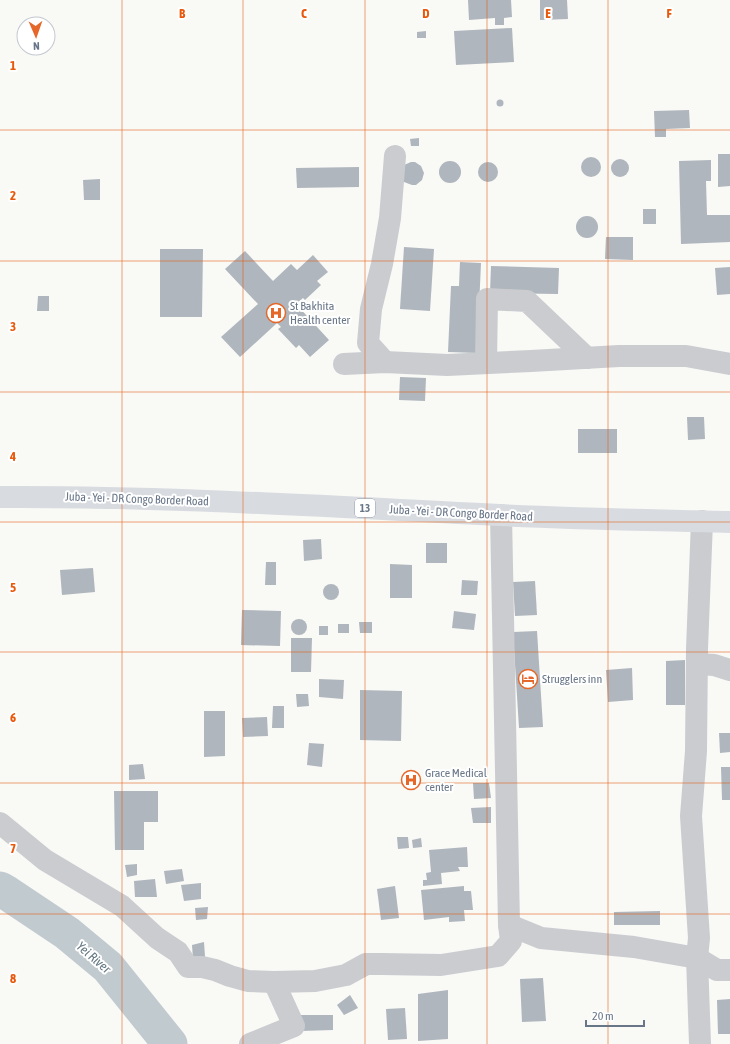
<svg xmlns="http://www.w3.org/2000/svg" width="730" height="1044" font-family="'Asap Condensed',sans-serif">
	<rect width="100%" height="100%" fill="#f9f9f6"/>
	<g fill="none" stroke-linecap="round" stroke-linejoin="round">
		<polyline stroke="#c1cacf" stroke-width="35" points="0,889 7,893 67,933 108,967 170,1044"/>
	</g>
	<g fill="#afb6bd">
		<polygon points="468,0 511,0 512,17 504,18 504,25 495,25 495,18 469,20"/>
		<polygon points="540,0 567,0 568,19 540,20"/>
		<polygon points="512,28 514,62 456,65 454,31"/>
		<polygon points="426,31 426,38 417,38 417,32"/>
		<circle cx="500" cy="103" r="3.5"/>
		<polygon points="689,110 690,128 666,129 666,137 655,137 654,111"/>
		<polygon points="419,138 419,146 411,146 410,139"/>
		<polygon points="718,154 730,154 730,186 718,187"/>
		<circle cx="591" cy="167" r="10"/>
		<circle cx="620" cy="168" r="9"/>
		<polygon points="711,160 711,181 706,181 707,215 730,215 730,242 681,244 679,161"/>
		<circle cx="450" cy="172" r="11"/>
		<circle cx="488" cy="172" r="10"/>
		<polygon points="411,162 415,162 421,166 424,173 422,180 416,185 412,185 404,182 402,179 404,165"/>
		<polygon points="359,167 359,187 297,188 296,168"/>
		<polygon points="100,179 100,200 84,200 83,180"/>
		<rect x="643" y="209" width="13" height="15"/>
		<circle cx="587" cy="227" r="11"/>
		<polygon points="606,237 633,237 633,260 605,259"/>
		<polygon points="404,247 434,249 430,311 400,309"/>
		<polygon points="160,249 203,249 202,317 160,317"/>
		<polygon points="245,251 273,281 291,264 297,270 313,255 328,272 317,281 321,285 305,300 303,298 296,304 329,340 310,357 299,345 296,348 278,329 281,327 277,323 240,357 221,337 258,304 225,269"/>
		<polygon points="460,262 481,263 477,353 448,352 451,286 459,286"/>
		<polygon points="491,266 559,268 558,294 490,293"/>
		<polygon points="730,267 730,294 717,295 715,268"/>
		<polygon points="38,296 49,296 49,311 37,311"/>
		<polygon points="400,377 426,378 425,401 399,400"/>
		<polygon points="687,417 704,417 705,439 688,440"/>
		<rect x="578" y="429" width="39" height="24"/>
		<polygon points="321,539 322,559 304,561 303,540"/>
		<rect x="426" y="543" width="21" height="20"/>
		<polygon points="266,562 276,562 276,585 265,585"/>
		<polygon points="390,564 412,565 412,598 390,598"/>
		<polygon points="93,568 95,592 62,595 60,570"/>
		<polygon points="462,580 478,581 477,595 461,595"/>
		<polygon points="535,581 537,615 515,616 513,582"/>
		<circle cx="331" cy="592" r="8"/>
		<polygon points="242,610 281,611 280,646 241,645"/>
		<polygon points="454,611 476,614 474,630 452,628"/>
		<circle cx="299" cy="627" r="8"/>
		<polygon points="359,622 372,622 372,633 360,633"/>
		<rect x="338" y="624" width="11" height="9"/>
		<rect x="319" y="626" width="9" height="9"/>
		<polygon points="537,631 543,727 519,728 513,632"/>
		<polygon points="291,638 312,638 311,672 291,672"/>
		<polygon points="685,660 685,705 666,705 666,661"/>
		<polygon points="632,668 633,700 608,702 606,670"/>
		<polygon points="319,679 344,680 343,699 319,697"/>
		<polygon points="360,690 402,691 401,741 360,740"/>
		<polygon points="296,694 308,694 309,706 297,707"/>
		<polygon points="273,706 284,706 284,728 272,728"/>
		<polygon points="204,711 225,711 225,756 204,757"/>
		<polygon points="267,717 268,736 243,737 242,718"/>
		<polygon points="719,733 730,733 730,752 720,753"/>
		<polygon points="309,743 324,744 322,767 307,765"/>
		<polygon points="143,764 145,779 129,780 129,765"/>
		<polygon points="721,767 730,767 730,800 722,800"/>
		<polygon points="473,783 489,783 491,798 474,799"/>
		<polygon points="114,791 158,791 158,822 144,822 144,850 115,850"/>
		<polygon points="491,807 491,823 473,823 471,808"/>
		<polygon points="397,837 408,837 409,848 398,849"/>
		<polygon points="421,838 422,847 413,848 412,840"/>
		<polygon points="467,847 468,867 458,867 460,871 441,873 442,884 423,886 423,880 427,880 426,873 431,872 429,850"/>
		<polygon points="137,864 137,875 127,877 125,865"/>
		<polygon points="182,869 184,881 166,884 164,871"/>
		<polygon points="155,879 157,897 135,897 134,881"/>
		<polygon points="201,883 201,899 184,901 181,885"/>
		<polygon points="395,886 399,918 381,920 377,889"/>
		<polygon points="464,886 464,891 471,891 473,910 464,910 465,921 449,922 449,917 424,920 421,890"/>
		<polygon points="208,907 207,919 196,920 195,908"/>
		<polygon points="660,911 660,925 614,925 614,912"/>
		<polygon points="204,942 205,957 193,959 192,945"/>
		<polygon points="543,978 546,1021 522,1022 520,979"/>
		<polygon points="448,990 448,1039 418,1041 418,994"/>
		<polygon points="350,995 358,1008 344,1015 337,1005"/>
		<polygon points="730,999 730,1034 718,1034 717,1000"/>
		<polygon points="405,1008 407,1039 388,1040 386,1009"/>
		<polygon points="301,1015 333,1015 333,1030 301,1031"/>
	</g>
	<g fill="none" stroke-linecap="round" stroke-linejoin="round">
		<g stroke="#caccd0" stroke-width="22">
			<polyline points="385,362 368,343 371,309 382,264 390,218 395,156"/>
			<polyline points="486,363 487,299 527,301 587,358"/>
			<polyline points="344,364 385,362 447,365 531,361 619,356 686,356 730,364"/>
			<polyline points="697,664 714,665 730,670"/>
			<polyline points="0,823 45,860 122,906 157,938 178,952 188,967 202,967 215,970 230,976 248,981 274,982 315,981 346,975 366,964 382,964 441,965 498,956 511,941 509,925 501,515"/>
			<polyline points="509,925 541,938 634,947 697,958 699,938 691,816 696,751 697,649 702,521"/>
			<polyline points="250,1044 294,1026 274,982"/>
			<polyline points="700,1044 697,958 717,970 730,970"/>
		</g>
		<path stroke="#d8dbe0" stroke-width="22" d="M0,497c166,-1 333,10 499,18 77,4 154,5 231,7"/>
	</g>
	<path fill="none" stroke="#e8590c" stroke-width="1" stroke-opacity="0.55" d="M122,0v1044M243,0v1044M365,0v1044M487,0v1044M608,0v1044M0,130h730M0,261h730M0,392h730M0,522h730M0,652h730M0,783h730M0,914h730"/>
	<defs>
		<symbol id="hospital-ring" viewBox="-11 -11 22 22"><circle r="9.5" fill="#fff" stroke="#e5682a" stroke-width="1.5"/><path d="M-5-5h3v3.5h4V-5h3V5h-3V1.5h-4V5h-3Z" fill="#e5682a"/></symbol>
		<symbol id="hotel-ring" viewBox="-11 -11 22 22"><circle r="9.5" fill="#fff" stroke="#e5682a" stroke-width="1.5"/><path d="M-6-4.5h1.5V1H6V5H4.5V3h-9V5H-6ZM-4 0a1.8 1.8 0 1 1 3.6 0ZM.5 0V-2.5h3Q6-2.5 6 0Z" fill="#e5682a"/></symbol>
	</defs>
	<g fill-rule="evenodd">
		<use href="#hospital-ring" x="265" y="302" width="22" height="22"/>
		<use href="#hotel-ring" x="517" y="668" width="22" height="22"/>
		<use href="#hospital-ring" x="400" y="769" width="22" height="22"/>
	</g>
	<g text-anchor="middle" stroke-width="4" stroke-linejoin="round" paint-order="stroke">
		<rect fill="#fff" stroke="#959fac" stroke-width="1" x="355" y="499" width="20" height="18" rx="3"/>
		<g font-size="11" font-weight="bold" fill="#687688">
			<text x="365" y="512">13</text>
		</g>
		<g font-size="12" fill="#687688" stroke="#fff" text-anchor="start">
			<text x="290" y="310">St Bakhita<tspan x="290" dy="14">Health center</tspan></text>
			<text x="542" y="683">Strugglers inn</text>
			<text x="425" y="777">Grace Medical<tspan x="425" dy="14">center</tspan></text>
		</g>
		<g font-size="12" fill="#687688" stroke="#fff">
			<text transform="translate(137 499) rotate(2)" y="4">Juba - Yei - DR Congo Border Road</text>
			<text transform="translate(461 513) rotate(3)" y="4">Juba - Yei - DR Congo Border Road</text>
		</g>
		<g font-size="13" font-style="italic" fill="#637783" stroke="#fff">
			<text transform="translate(94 957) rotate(41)" y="5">Yei River</text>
		</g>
	</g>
	<g font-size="13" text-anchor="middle" font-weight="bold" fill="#e8590c" stroke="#fff" stroke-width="4" stroke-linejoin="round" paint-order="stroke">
		<text x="182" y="18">B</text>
		<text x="304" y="18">C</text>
		<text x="426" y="18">D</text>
		<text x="548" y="18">E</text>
		<text x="669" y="18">F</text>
		<text x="13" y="70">1</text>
		<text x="13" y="200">2</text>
		<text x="13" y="331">3</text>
		<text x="13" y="461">4</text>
		<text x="13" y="592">5</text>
		<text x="13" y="722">6</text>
		<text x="13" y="853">7</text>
		<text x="13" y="983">8</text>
	</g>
	<g transform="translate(36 36) rotate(178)"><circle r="19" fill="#ffffff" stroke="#c3c8cf"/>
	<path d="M0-3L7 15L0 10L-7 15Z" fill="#e5682a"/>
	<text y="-6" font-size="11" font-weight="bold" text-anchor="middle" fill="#687688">N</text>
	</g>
	<path d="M586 1020v6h58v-6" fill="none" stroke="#687688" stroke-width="2"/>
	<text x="592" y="1020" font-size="12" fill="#687688" stroke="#ffffff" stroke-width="3" paint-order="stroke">20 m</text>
</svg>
